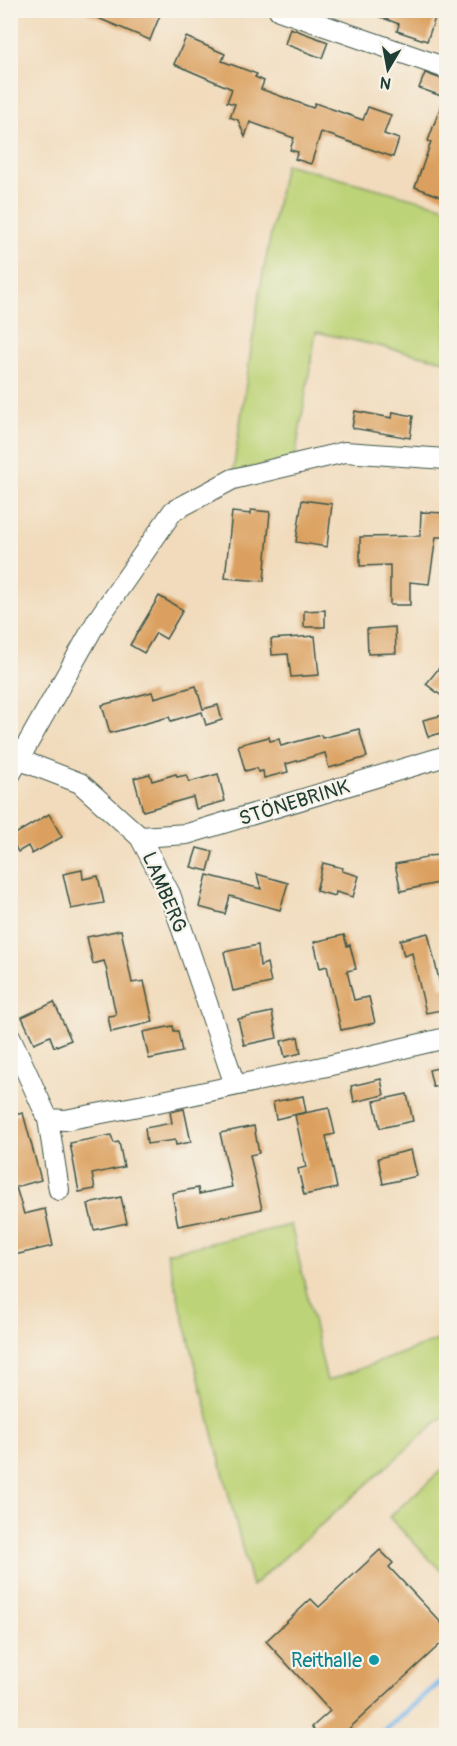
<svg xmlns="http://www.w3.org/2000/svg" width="457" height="1746" font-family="Pangolin,sans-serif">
	<rect width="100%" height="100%" fill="#f7f3e8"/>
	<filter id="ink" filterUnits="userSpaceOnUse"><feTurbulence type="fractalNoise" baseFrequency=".0167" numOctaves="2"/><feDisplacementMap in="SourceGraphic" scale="12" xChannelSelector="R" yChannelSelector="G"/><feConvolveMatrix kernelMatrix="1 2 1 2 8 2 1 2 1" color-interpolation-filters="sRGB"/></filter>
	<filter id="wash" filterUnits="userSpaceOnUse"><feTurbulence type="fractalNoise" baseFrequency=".008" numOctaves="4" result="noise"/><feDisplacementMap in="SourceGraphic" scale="24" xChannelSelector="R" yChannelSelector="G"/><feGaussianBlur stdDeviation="1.35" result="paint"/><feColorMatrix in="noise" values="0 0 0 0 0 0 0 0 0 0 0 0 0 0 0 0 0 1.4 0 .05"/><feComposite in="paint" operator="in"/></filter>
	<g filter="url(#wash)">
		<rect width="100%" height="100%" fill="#f1dbbc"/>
		<g fill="#bdd377" stroke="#6e8856" stroke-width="1.5">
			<polygon points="285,164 446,207 446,361 316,332 295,458 233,472 260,289"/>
			<polygon points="291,1225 327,1381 446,1337 446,1414 252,1586 167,1253"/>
			<polygon points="446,1466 446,1576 389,1517"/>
		</g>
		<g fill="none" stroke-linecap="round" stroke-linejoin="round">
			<polyline stroke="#74b3e8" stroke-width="6" points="378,1736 446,1677"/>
		</g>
		<g id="blocks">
			<g fill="#dba05e">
				<polygon points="79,10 162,10 150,40"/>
				<polygon points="368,10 422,10 436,15 427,41 397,31 399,24 367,12"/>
				<polygon points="290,28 328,42 322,58 285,44"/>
				<polygon points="186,37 225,54 222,61 257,74 255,77 264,81 261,89 313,108 315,103 363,120 368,107 391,115 384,134 399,139 393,157 321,132 311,164 295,159 298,152 290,150 294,138 250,122 245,137 238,120 230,117 235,104 227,102 232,89 174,64"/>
				<polygon points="425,73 447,81 447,199 415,187 431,142 428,141 444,97 419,88"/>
				<polygon points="355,411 392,418 393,412 413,416 410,438 352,428"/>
				<polygon points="302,500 332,504 327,547 296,542"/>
				<polygon points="251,510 270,512 264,581 225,578 232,512 251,514"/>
				<polygon points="421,512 447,513 447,537 436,537 429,584 410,582 410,605 390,605 390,565 360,566 360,537 420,536"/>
				<polygon points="159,596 183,610 166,639 156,633 144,653 130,645"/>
				<polygon points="325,610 325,627 304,627 304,611"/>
				<polygon points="395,627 396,653 368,654 367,629"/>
				<polygon points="315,636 319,675 291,677 288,654 272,655 271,639"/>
				<polygon points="447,658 447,700 426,684"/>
				<polygon points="196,686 203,709 218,705 222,720 206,725 202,712 171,721 169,717 110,733 102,705 152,692 154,698"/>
				<polygon points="447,714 447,731 428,737 423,720"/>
				<polygon points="359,729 367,757 329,768 325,753 286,764 288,772 264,778 263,771 258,772 257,768 245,771 238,745 269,737 270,741 279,739 281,746 321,735 322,738"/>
				<polygon points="150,774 152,781 176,774 177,777 186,775 189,782 218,774 225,801 196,809 193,797 143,811 134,778"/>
				<polygon points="49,814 62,837 32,854 28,846 18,852 10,837"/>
				<polygon points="197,848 213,852 208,871 191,867"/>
				<polygon points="441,855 447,881 401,891 395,864 426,858 426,856"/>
				<polygon points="323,863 343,868 342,871 359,876 353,897 336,892 335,896 316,891"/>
				<polygon points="82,870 83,879 98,876 104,903 71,909 63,874"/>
				<polygon points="257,874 288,883 280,910 230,896 225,914 199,907 207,875 261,889"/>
				<polygon points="121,930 132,983 144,981 153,1022 111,1032 108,1016 116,1015 106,967 104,961 93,964 87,937"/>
				<polygon points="428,933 441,988 447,987 447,1009 426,1013 412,953 404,956 400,940"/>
				<polygon points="344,935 347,946 350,945 356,969 347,971 354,1000 369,997 375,1023 341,1030 327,966 320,968 314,942"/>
				<polygon points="258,945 260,966 267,963 271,983 233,991 224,952"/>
				<polygon points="54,1002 71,1040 54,1047 50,1036 34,1043 22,1017"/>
				<polygon points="272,1012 277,1038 244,1045 238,1019"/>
				<polygon points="173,1026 174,1031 178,1031 182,1052 149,1059 143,1032"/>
				<polygon points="298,1037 301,1053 285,1057 281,1041"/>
				<polygon points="447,1066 447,1084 433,1087 429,1070"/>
				<polygon points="381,1079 384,1095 354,1102 351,1086"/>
				<polygon points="407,1094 413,1121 380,1128 374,1101"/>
				<polygon points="303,1096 306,1112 276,1119 273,1102"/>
				<polygon points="329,1108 335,1134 326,1136 337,1188 304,1195 298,1169 306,1167 295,1115"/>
				<polygon points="184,1109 191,1142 176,1145 175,1140 147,1144 145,1128 172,1123 170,1112"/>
				<polygon points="23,1113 41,1180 16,1187 24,1214 45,1209 53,1246 10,1256 10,1116"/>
				<polygon points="254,1126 259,1153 250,1155 262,1209 178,1226 172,1193 198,1188 199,1194 232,1187 220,1133"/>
				<polygon points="111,1135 114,1143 119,1142 124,1167 92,1174 95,1189 79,1192 70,1143"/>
				<polygon points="411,1150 417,1176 383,1184 378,1158"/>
				<polygon points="121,1197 127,1223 94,1230 88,1204"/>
				<polygon points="380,1550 393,1563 389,1567 447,1629 447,1638 341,1736 319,1736 312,1727 330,1711 266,1641 311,1599 319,1607"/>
			</g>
		</g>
	</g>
	<g filter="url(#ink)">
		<use href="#blocks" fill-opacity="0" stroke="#3e5548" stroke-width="1.5"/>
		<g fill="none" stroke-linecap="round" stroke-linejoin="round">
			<defs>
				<g id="minor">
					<polyline points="279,10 446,68"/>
					<polyline points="20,760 80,783 140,837 170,894 235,1085"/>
					<polyline points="10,775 98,619 173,511 233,479 345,452 446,459"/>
					<polyline points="140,837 187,834 446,756"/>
					<polyline points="10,1036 48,1119 59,1190"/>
					<polyline points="48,1119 65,1120 144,1105 327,1066 446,1038"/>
				</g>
			</defs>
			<use href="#minor" stroke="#3e5548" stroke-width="22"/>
			<use href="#minor" stroke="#fff" stroke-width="20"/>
		</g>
	</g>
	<circle fill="#0f9aa8" stroke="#f7f3e8" stroke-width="2" cx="374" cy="1660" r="6"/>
	<g text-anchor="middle" stroke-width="4.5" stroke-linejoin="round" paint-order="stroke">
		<g font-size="20" fill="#1f3d34" stroke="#f7f3e8">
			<text transform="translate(294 802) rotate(-17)" y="7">STÖNEBRINK</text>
			<text transform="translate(165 892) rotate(67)" y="7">LAMBERG</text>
		</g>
		<g font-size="20" fill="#0d838f" stroke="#f7f3e8" text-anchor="end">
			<text x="362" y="1667">Reithalle</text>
		</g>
	</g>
	<rect width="457" height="1746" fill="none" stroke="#f7f3e8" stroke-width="36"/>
	<g transform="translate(388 69) rotate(190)" stroke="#f7f3e8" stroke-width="4.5" paint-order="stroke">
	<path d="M0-4.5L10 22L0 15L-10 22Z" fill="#1f3d34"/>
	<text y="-9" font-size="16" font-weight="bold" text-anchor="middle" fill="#1f3d34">N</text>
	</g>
</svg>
